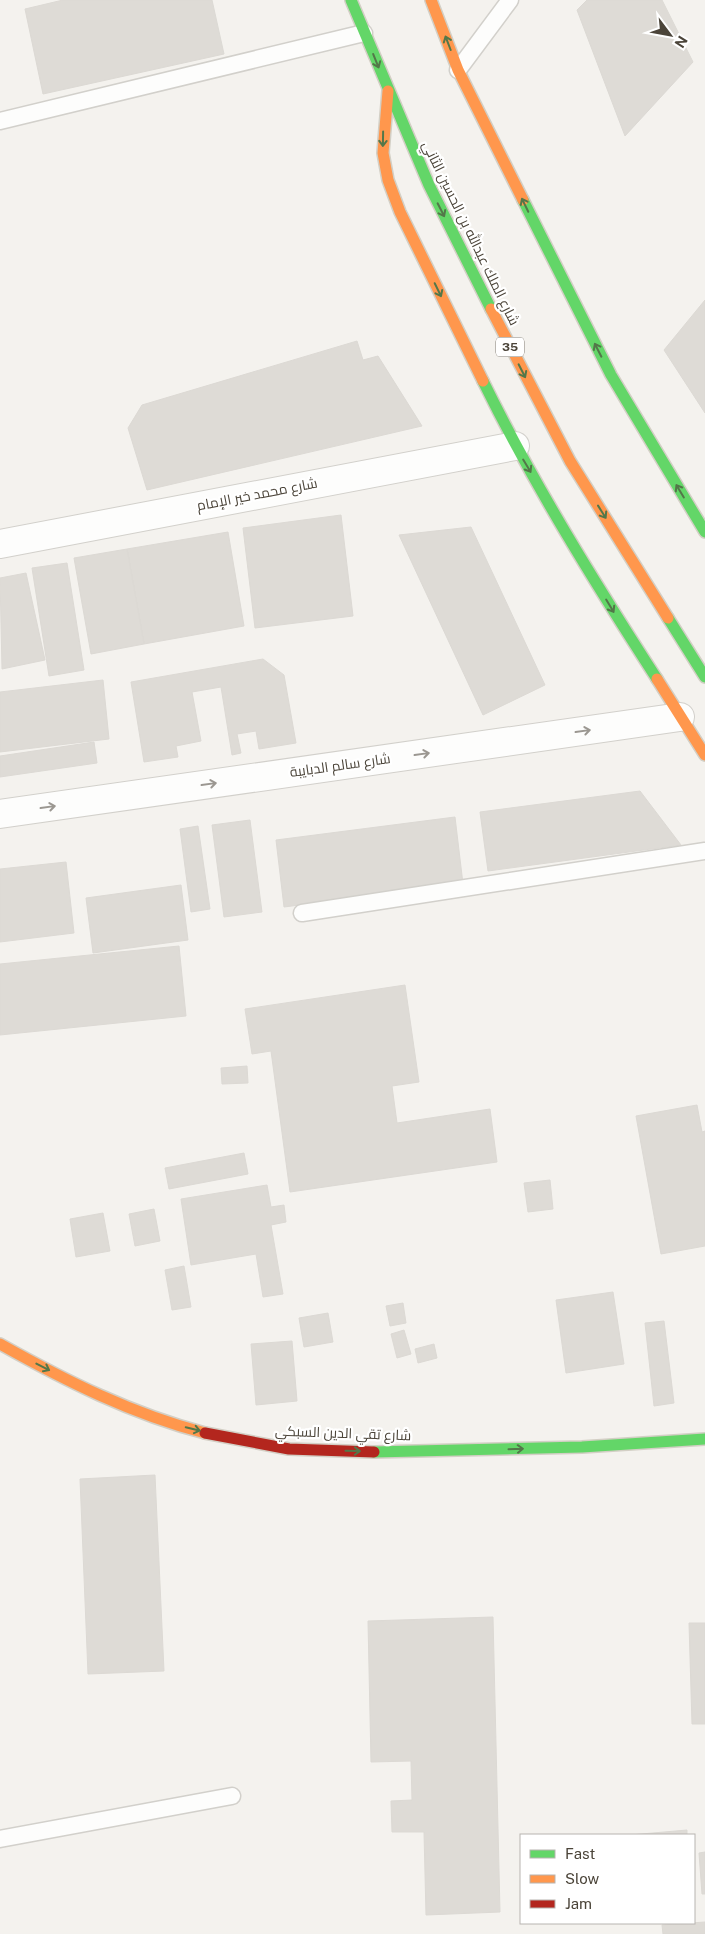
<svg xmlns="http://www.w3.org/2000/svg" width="705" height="1934" font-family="'Public Sans',Cairo,sans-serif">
	<rect width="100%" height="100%" fill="#f4f2ee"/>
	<g fill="#dedbd6" stroke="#dcd9d4">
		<polygon points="63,0 212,0 224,54 43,94 25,9"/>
		<polygon points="587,0 662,0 693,62 625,136 577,10"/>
		<polygon points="705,300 705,413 664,350"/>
		<polygon points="357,341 363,360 378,356 422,426 147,490 128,428 142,405"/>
		<polygon points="341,515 353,616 255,628 243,528"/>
		<polygon points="471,527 545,685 483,715 399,535"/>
		<polygon points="228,532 244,626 144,644 127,549"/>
		<polygon points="127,549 144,644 91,654 74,558"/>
		<polygon points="67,563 84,670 49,676 32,568"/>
		<polygon points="26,573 45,660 2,669 0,578"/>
		<polygon points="263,659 284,675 296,743 259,749 256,731 237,734 241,753 232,755 221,687 192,692 201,741 176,746 178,757 144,762 131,682"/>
		<polygon points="103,680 109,739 0,752 0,692"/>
		<polygon points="94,742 97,763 0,777 0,756"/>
		<polygon points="640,791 681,845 488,871 480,812"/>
		<polygon points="455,817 463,884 284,907 276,840"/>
		<polygon points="250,820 262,912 224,917 212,825"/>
		<polygon points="198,826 210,909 191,912 180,829"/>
		<polygon points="66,862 74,933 0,942 0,869"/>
		<polygon points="181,885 188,940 93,953 86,898"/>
		<polygon points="179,946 186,1016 0,1035 0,964"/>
		<polygon points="405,985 419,1082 392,1086 397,1123 490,1109 497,1162 290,1192 271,1051 252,1054 245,1009"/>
		<polygon points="247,1066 248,1083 222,1084 221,1068"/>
		<polygon points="697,1105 702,1132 705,1131 705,1246 661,1254 636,1116"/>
		<polygon points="244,1153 248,1174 169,1189 165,1168"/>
		<polygon points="550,1180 553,1209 528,1212 524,1183"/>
		<polygon points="267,1185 271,1207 284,1205 286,1222 271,1225 283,1294 263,1297 256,1254 191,1265 181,1199"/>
		<polygon points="154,1209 160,1241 135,1246 129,1214"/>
		<polygon points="103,1213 110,1251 76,1257 70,1219"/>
		<polygon points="184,1266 191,1307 172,1310 165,1270"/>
		<polygon points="613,1292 624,1364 566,1373 556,1300"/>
		<polygon points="403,1303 406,1323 390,1326 386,1306"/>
		<polygon points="328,1313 333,1342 304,1347 299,1318"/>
		<polygon points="664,1321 674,1403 654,1406 645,1323"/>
		<polygon points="404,1330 411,1354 397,1358 391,1334"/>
		<polygon points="292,1341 297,1401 256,1405 251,1344"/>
		<polygon points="434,1344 437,1358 418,1363 415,1349"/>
		<polygon points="155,1475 164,1671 88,1674 80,1479"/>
		<polygon points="493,1617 500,1912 426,1915 424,1832 392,1832 391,1801 412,1800 411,1761 371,1762 368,1621"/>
		<polygon points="689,1623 705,1623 705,1724 692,1724"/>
		<polygon points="687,1830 687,1835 630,1835"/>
		<polygon points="705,1852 705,1894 702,1894 699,1853"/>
		<polygon points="705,1922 705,1934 663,1934 662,1925"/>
	</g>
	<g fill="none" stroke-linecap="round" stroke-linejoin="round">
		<defs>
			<g id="lane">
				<polyline points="458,70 510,0"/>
				<polyline points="0,121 364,33"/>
				<polyline points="302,913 705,851"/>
				<polyline points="0,1839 232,1796"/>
			</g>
			<g id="street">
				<polyline points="0,544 515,446"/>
				<polyline points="0,814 680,717"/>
			</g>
			<g id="fast">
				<polyline points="351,0 429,185 491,309"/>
				<polyline points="523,200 611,375 705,532"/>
				<path d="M483,381c51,104 112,202 174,298"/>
				<polyline points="668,618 705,677"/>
				<polyline points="374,1452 582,1447 705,1439"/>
			</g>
			<g id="slow">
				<polyline points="431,0 458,70 523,200"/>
				<polyline points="388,91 383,153 388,180 400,212 483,381"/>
				<polyline points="491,309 570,461 668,618"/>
				<polyline points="657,679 705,755"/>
				<path d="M0,1344c66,37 132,70 205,89"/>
			</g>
			<polyline id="jam" points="205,1433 289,1449 374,1452"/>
		</defs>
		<use href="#lane" stroke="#d2d0cb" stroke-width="19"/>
		<use href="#street" stroke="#d2d0cb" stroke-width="30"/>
		<use href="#fast" stroke="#d3cfc5" stroke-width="14"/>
		<use href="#slow" stroke="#d3cfc5" stroke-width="14"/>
		<use href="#jam" stroke="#d3cfc5" stroke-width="14"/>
		<use href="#lane" stroke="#fdfdfc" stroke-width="16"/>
		<use href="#street" stroke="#fdfdfc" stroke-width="28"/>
		<use href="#fast" stroke="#63d668" stroke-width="11"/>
		<use href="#slow" stroke="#ff974d" stroke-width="11"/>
		<use href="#jam" stroke="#b3261e" stroke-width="11"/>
	</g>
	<defs><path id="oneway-shaft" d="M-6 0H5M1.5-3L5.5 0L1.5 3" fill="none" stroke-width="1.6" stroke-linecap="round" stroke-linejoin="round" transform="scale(1.25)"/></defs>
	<g stroke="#537749">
		<use href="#oneway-shaft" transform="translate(448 43) rotate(-111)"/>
		<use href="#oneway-shaft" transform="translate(376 61) rotate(68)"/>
		<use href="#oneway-shaft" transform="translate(383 139) rotate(91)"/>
		<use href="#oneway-shaft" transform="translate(525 205) rotate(-116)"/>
		<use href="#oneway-shaft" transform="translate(441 210) rotate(63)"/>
		<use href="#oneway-shaft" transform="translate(438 290) rotate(64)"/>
		<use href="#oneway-shaft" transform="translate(598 350) rotate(-117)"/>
		<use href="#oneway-shaft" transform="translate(522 371) rotate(63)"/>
		<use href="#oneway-shaft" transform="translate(527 466) rotate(59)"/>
		<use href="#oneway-shaft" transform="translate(680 491) rotate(-121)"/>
		<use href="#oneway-shaft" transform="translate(602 512) rotate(58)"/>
		<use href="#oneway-shaft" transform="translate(610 606) rotate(59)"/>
		<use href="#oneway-shaft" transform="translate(43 1367) rotate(27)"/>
		<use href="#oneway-shaft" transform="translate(193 1429) rotate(14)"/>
		<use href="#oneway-shaft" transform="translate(516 1449) rotate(-2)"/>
		<use href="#oneway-shaft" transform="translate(353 1451) rotate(1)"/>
	</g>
	<g stroke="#9b9791">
		<use href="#oneway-shaft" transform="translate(583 731) rotate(-8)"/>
		<use href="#oneway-shaft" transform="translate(422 754) rotate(-8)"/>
		<use href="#oneway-shaft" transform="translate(209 784) rotate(-8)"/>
		<use href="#oneway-shaft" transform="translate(48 807) rotate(-8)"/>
	</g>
	<g text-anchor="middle" stroke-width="4.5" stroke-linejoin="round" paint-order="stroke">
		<rect fill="#fff" stroke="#817c74" stroke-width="1" x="496" y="337.5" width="28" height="19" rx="4"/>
		<g font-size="12" font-weight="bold" fill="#4b4439">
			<text x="510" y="351">35</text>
		</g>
		<g font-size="14" fill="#4b4439" stroke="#fff">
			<text transform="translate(471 233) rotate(64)" y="5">شارع الملك عبدالله بن الحسين الثاني</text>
			<text transform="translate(257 494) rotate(-11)" y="5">شارع محمد خير الإمام</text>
			<text transform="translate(340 765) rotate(-8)" y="5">شارع سالم الدبايبة</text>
			<text transform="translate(343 1433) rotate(2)" y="5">شارع تقي الدين السبكي</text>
		</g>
	</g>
	<rect x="520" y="1834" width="175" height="90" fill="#ffffff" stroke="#b7b4b0"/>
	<rect x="530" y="1850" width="25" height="8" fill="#63d668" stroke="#b7b4b0"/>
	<text x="565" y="1859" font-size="15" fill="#4b4439">Fast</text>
	<rect x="530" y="1875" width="25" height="8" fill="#ff974d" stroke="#b7b4b0"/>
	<text x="565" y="1884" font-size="15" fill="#4b4439">Slow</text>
	<rect x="530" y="1900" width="25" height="8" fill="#b3261e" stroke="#b7b4b0"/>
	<text x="565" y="1909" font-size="15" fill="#4b4439">Jam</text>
	<g transform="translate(670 35) rotate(122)" stroke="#ffffff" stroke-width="4" paint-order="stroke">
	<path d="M0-4L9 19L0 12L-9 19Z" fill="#4b4439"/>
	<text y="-8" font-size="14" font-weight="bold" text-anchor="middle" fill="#4b4439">N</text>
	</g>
</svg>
